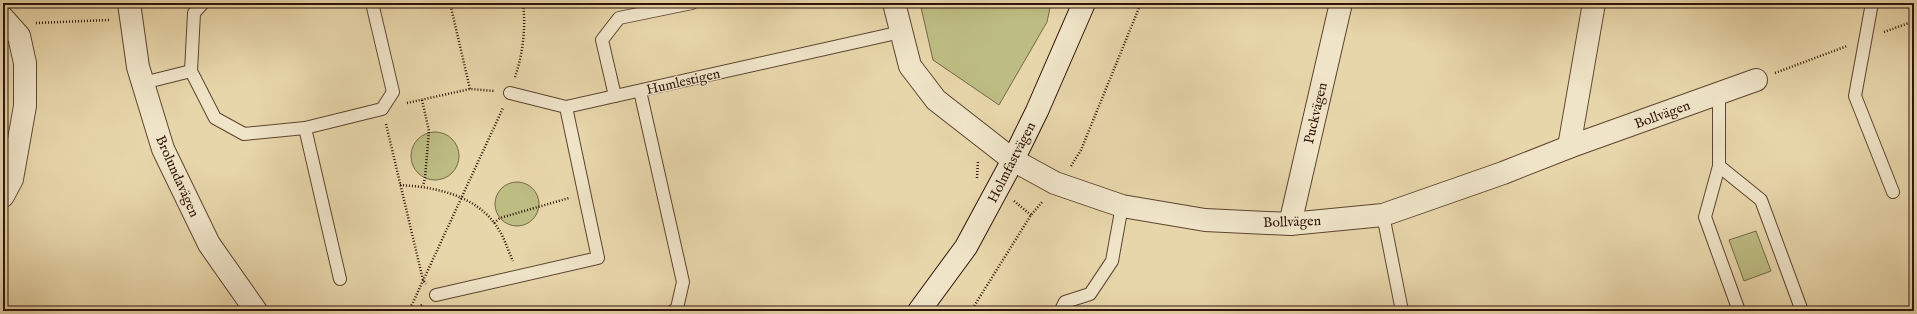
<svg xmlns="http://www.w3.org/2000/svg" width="1917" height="314" font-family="'IM FELL English',serif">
	<rect width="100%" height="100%" fill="#e7d6aa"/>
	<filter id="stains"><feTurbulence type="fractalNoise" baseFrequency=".005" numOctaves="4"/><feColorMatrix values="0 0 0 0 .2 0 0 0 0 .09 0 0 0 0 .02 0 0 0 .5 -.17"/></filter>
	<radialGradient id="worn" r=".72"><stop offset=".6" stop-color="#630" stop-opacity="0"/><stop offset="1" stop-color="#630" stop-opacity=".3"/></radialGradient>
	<g fill="#bdbc83" stroke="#766846">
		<polygon points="920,3 1051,3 1047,22 999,105 933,60"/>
		<circle cx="435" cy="156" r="24"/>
		<circle cx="517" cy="204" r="22"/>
		<polygon points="1756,231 1771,271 1744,281 1729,240"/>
	</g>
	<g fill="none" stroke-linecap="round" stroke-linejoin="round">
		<defs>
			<g id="lane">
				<polyline points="203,3 194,13 191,71 215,118 244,134 305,128"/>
				<polyline points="1872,3 1855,96 1893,192"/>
				<polyline points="143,83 191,71"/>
				<polyline points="640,91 683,282 677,308 673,311"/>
				<polyline points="510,93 566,107 901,32"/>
				<polyline points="1719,93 1719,166 1705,217 1739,311"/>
				<polyline points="615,96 602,40 619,18 692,3"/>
				<polyline points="1719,166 1761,200 1802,311"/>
				<polyline points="1383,215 1402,311"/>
				<polyline points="340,279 305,128 382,109 393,92 372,3"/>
				<polyline points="436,295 598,258 566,107"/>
				<polyline points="1063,311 1062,308 1065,302 1090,294 1112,261 1122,206"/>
			</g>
			<g id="street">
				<polyline points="129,3 138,67 163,149 209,244 256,311"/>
				<polyline points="894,3 910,66 936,100 1013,160 1055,183 1122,206 1205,220 1290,224 1383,215 1503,173 1569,147 1756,80"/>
				<polyline points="3,18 19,36 25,63 25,106 12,179 3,196"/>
				<polyline points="1569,147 1594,3"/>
				<polyline points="1290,224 1341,3"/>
			</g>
			<polyline id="secondary" points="919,311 966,247 1013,160 1037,111 1084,3"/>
		</defs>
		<use href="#lane" stroke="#5e4430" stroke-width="14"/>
		<use href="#street" stroke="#5e4430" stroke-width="24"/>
		<use href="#secondary" stroke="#301308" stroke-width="24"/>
		<g stroke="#301308" stroke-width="2.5" stroke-dasharray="1 2" stroke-linecap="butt">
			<polyline points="450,3 470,89"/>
			<polyline points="36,23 109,20"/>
			<polyline points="1884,32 1914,21"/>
			<polyline points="1775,73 1847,46"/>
			<path d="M515,77c8,-23 11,-50 8,-74"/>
			<polyline points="422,100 429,131 425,178 423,186"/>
			<polyline points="407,103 470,89 494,91"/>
			<polyline points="386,124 423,280 426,284"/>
			<polyline points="1071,166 1081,150 1141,3"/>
			<polyline points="977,178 978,161"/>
			<path d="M400,185c37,2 79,11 99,45 6,9 9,21 14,31"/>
			<polyline points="1014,201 1031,215"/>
			<polyline points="494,223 500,218 569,198"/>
			<polyline points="409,311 503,108"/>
			<polyline points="414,311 423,304"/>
			<polyline points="971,311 1031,215 1043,201"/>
		</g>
		<use href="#lane" stroke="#efe4c8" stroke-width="12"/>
		<use href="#street" stroke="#efe4c8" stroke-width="22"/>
		<use href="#secondary" stroke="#efe4c8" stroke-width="22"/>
	</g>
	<g text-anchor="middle" stroke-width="3" stroke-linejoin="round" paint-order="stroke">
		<g font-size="14" fill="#301308" stroke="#efe4c8">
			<text transform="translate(683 81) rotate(-13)" y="5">Humlestigen</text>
			<text transform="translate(1315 113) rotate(-77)" y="5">Puckvägen</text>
			<text transform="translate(1662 114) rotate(-20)" y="5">Bollvägen</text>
			<text transform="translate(1011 162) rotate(-63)" y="5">Holmfastvägen</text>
			<text transform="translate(178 176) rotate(66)" y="5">Brolundavägen</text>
			<text transform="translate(1292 221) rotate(-2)" y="5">Bollvägen</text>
		</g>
	</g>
	<rect width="1917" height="314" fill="none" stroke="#e7d6aa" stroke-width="16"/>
	<rect x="4" y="4" width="1909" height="306" fill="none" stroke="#301308" stroke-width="2"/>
	<rect x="8" y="8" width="1901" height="298" fill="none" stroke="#301308"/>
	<rect width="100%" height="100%" filter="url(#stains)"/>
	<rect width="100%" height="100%" fill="url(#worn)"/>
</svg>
